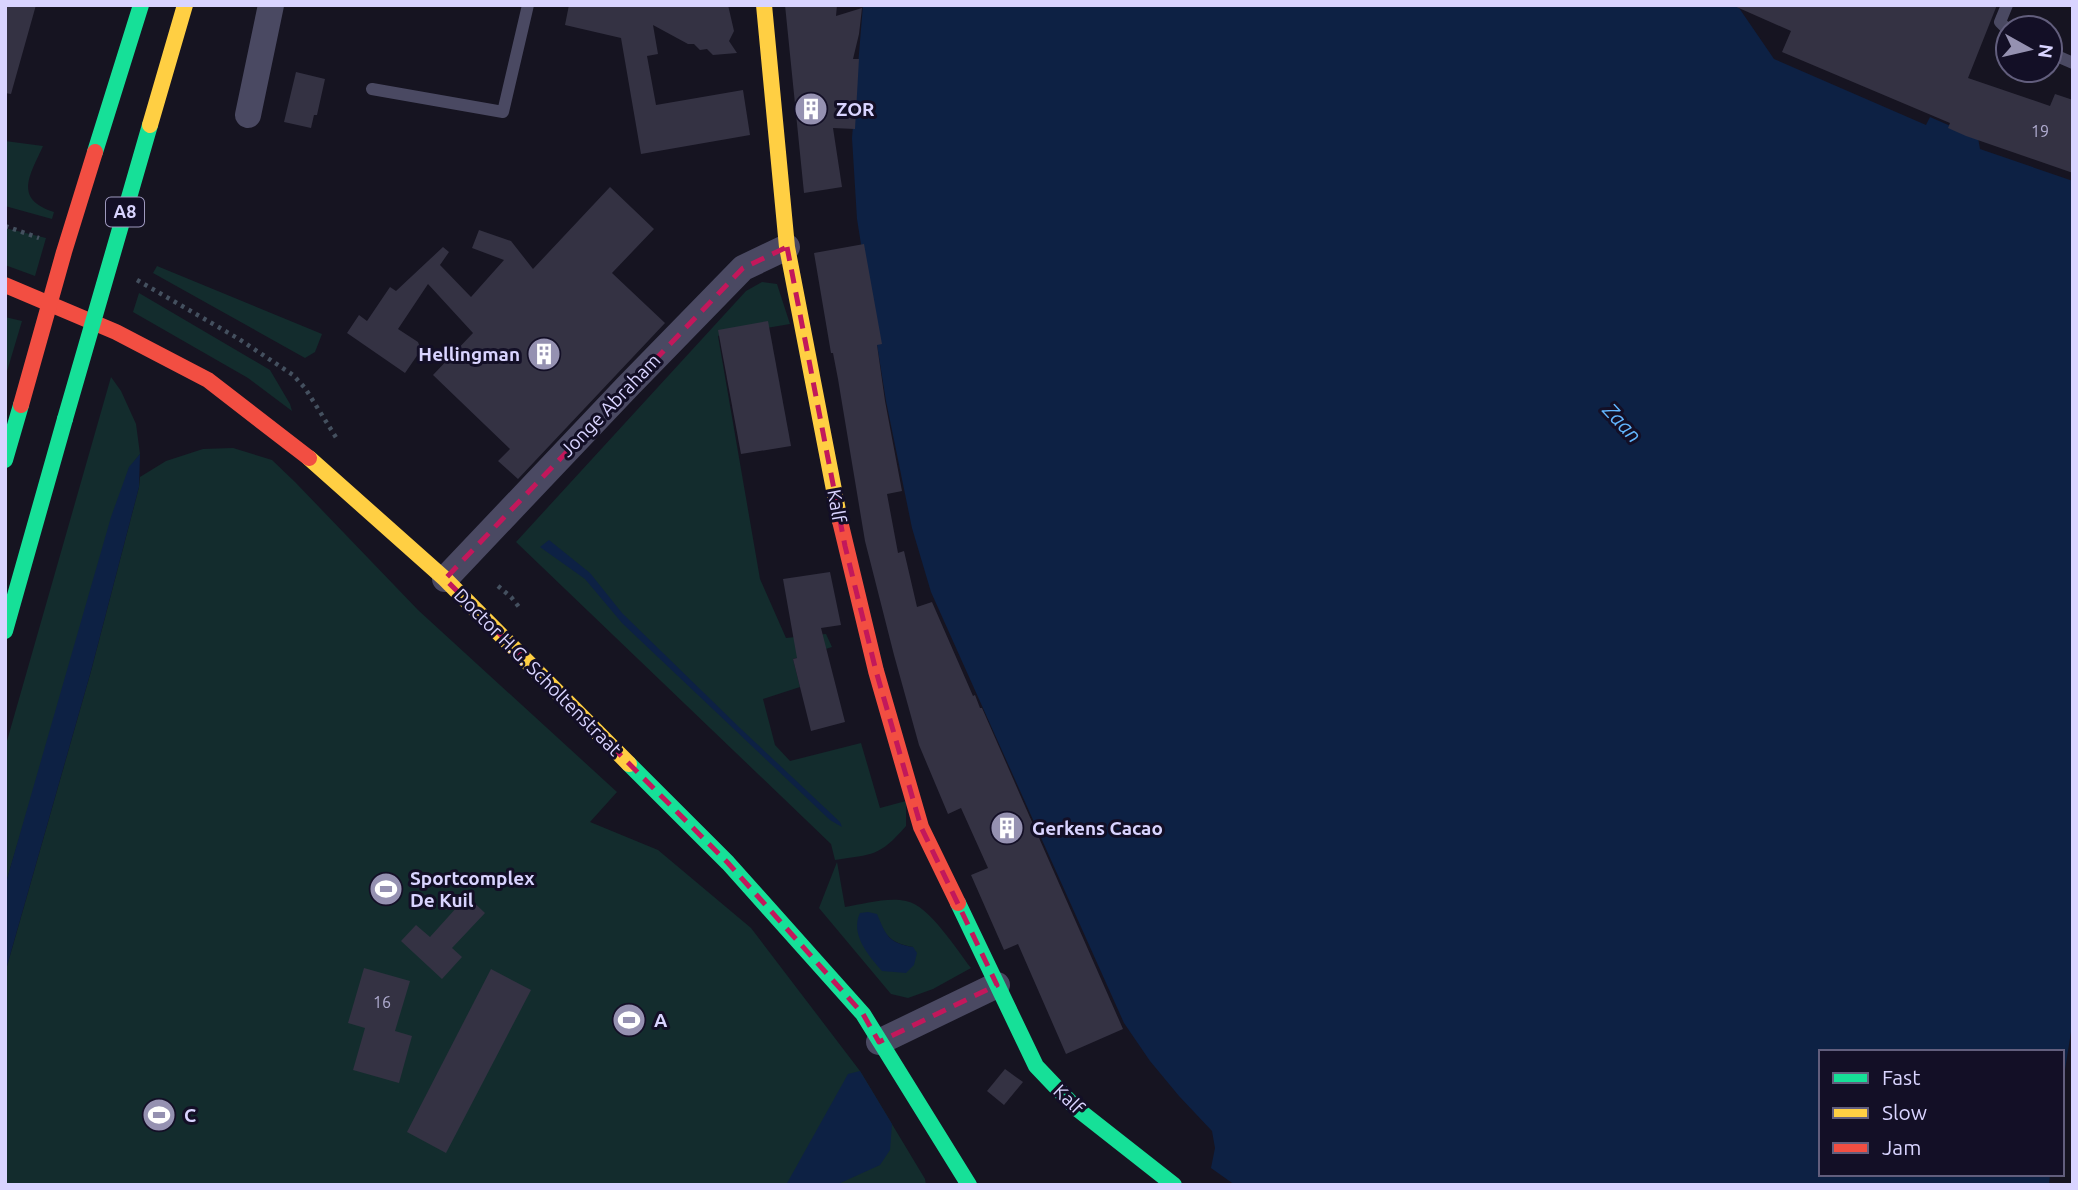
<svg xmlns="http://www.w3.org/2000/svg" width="2078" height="1190" font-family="Ubuntu,sans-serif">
	<rect width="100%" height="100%" fill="#161421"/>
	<g fill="#132c2d" fill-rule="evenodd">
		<path d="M5,141l38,5c-13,29 -30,53 11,66l-2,7 -47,-13z"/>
		<polygon points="5,228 46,238 35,276 5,265"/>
		<polygon points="157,266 322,334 315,352 305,358 153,273"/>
		<path d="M762,282l15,2 13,40 -72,12 42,243 26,59 40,-4 6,13 -39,12 7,28 -37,12 12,46 15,16 71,-18 19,65 26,-7v25c-27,31 -33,28 -71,34l-4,-16 -315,-302 230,-251z"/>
		<polygon points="139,293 270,370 290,404 292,411 248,378 133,312"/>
		<polygon points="5,317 22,321 5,378"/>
		<polygon points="111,377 121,391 136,424 140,454 129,468 5,886 5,748"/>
		<polygon points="233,448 272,460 295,482 418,610 617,792 590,822 658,850 751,928 860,1071 925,1179 926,1185 5,1185 5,973 91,671 139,487 140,477 166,461 203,449"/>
		<path d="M837,862l8,45c19,-3 42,-10 61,-6 23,4 50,48 65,67l-38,21 -25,9 -17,-4 -72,-86zM880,922c6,17 16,22 33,25l-39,15z"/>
	</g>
	<g fill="#0d2144">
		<polygon points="863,5 1737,5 1774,59 1926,125 1930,117 1978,138 1980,149 2073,181 2073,1019 2062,1089 2062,1052 1821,1052 1821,1174 2050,1174 2049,1185 1235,1185 1211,1168 1215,1148 1212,1131 1179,1096 1150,1061 1124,1023 931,592 912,528 886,401 857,219 852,138"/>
		<polygon points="140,454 139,487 91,671 5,973 5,886 111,517 129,467"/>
		<polygon points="549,540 590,573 622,613 740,728 840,822 842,827 830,820 622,623 585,579 540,547"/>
		<path d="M868,912l9,2c9,21 11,29 36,33l4,6 -3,12 -8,8 -24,-2c-14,-16 -32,-37 -22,-58z"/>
		<polygon points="860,1071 892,1124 890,1150 880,1165 836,1185 786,1185 848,1074"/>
	</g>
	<g fill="#343243">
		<polygon points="5,5 36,5 11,94 5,93"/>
		<polygon points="569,5 728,5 734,31 729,41 737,53 713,55 707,49 700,50 694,44 688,44 653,25 658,54 647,56 656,105 743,90 750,135 641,154 621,38 565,25"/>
		<polygon points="785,5 837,5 836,16 862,8 859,34 853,59 859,59 855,129 833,128 842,187 804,193"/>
		<polygon points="1732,5 1997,5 1968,78 2050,106 2055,94 2073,100 2073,173 1966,136 1948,128 1950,123 1782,52 1791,31"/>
		<polygon points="296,72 325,79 317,115 314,115 311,128 284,122"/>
		<polygon points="610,187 654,229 612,273 665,323 518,479 498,461 510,449 433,375 473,333 428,284 398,329 418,342 421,350 405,373 347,333 359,315 367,321 390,287 396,291 443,247 449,252 440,265 471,297 504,260 472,248 479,230 511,241 533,269"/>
		<polygon points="864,244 882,344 877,345 885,401 902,491 887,494 898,553 904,551 917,607 932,602 973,696 975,695 980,708 982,708 1123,1029 1066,1054 1018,944 1004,950 971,875 988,868 961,808 948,814 919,745 894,655 865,541 838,379 833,353 831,353 814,253"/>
		<polygon points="768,321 791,446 741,454 718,330"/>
		<polygon points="830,572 841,625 821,628 845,722 811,731 793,659 797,658 783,579"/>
		<polygon points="467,896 485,913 452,948 462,957 442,979 401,941 416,925 430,937"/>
		<polygon points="364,968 410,981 395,1031 412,1036 399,1083 353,1070 365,1028 348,1023"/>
		<polygon points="491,969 531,990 446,1153 407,1132"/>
		<polygon points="1005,1069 1023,1082 1004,1105 987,1091"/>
	</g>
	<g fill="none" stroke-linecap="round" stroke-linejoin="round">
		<g stroke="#44505f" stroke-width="4.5" stroke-dasharray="3.5 5" stroke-linecap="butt">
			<polyline points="5,226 39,238"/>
			<polyline points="137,280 239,339 293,375 305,388 337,439"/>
			<polyline points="498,586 511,597 519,607"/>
		</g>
		<g stroke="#4a4962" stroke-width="12">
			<polyline points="2007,5 2000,22 2008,30"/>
			<polyline points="2050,53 2073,63"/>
			<polyline points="372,89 503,112 528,5"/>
		</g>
		<g stroke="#4a4962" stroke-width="26">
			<polyline points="248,115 271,5"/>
			<polyline points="445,579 627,387 743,268 787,247"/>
			<polyline points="879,1042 997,985"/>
		</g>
		<g stroke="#16e098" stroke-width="16">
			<polyline points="5,460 21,405"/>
			<polyline points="5,631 65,419"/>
			<polyline points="629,764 728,863 863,1014 969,1185"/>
			<polyline points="958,903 1036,1066 1076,1108 1174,1185"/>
		</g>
		<g stroke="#ffcf43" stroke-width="16">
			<polyline points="764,5 787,247 840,521"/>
			<polyline points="309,458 445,579 629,764"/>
		</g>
		<g stroke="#f24e42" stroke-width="16">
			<polyline points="5,285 116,332 208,380 309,458"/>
			<polyline points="840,521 876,671 921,827 958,903"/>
		</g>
		<g stroke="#16e098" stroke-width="16">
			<polyline points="95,152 141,5"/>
			<polyline points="65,419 150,125"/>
		</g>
		<polyline stroke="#ffcf43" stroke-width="16" points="150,125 185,5"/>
		<polyline stroke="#f24e42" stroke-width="16" points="21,405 64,252 95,152"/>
	</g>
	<path fill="none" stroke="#c2185b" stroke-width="5" stroke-dasharray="14 9" stroke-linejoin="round" d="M787,247l58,299 31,125 45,156 76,158 -118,57 -16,-28 -135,-151 -283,-284 298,-311z"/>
	<defs>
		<symbol id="building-disc" viewBox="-11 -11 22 22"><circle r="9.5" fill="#9591b1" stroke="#130f26"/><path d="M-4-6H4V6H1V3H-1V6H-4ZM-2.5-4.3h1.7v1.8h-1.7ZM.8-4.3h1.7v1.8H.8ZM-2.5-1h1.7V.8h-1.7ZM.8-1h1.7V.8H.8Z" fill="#fff"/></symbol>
		<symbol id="stadium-disc" viewBox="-11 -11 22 22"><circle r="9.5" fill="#9591b1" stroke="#130f26"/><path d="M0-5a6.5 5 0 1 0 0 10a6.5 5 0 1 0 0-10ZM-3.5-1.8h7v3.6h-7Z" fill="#fff"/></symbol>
	</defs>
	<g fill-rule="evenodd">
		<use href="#building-disc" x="792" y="90" width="38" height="38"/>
		<use href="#building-disc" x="525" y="335" width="38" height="38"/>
		<use href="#building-disc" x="988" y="809" width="38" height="38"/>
		<use href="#stadium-disc" x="367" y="870" width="38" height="38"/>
		<use href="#stadium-disc" x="610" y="1001" width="38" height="38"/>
		<use href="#stadium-disc" x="140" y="1096" width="38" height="38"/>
	</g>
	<g text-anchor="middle" stroke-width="6" stroke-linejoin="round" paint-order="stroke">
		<g font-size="16" fill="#b0acd0">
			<text x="2040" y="137">19</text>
			<text x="382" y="1008">16</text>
		</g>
		<rect fill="#130f26" stroke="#9e99be" stroke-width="2" x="106" y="197.5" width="38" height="29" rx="5"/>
		<g font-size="18" font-weight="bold" fill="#d9d4ff">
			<text x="125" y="218">A8</text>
		</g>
		<g font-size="19" font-weight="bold" fill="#d9d4ff" stroke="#130f26" text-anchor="start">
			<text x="836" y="116">ZOR</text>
			<text x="520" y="361" text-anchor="end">Hellingman</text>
			<text x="1032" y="835">Gerkens Cacao</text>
			<text x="410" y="885">Sportcomplex<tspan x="410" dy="22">De Kuil</tspan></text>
			<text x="654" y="1027">A</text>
			<text x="184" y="1122">C</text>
		</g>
		<g font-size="19" fill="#d9d4ff" stroke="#130f26">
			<text transform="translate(610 405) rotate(-46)" y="7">Jonge Abraham</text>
			<text transform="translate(837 506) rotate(80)" y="7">Kalf</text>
			<text transform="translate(538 672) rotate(45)" y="7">Doctor H.G. Scholtenstraat</text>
			<text transform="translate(1069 1099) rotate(44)" y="7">Kalf</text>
		</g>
		<g font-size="21" font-style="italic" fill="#62b6ff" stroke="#130f26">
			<text transform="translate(1622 423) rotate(47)" y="7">Zaan</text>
		</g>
	</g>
	<rect width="2078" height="1190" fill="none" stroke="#d9d4ff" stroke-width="14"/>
	<rect x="1819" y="1050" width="245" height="126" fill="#130f26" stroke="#625e7d" stroke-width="2"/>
	<rect x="1833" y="1073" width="35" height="10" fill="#16e098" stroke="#625e7d" stroke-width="2"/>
	<text x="1882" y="1085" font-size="21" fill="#d9d4ff">Fast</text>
	<rect x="1833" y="1108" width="35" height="10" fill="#ffcf43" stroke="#625e7d" stroke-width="2"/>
	<text x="1882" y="1120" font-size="21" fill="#d9d4ff">Slow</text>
	<rect x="1833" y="1143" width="35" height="10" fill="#f24e42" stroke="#625e7d" stroke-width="2"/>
	<text x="1882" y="1155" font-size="21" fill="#d9d4ff">Jam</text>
	<g transform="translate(2029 49) rotate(98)"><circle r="33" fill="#130f26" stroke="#625e7d" stroke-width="2"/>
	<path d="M0-5L12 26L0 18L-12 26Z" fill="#9591b1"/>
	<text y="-10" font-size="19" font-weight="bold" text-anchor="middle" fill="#d9d4ff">N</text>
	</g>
</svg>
